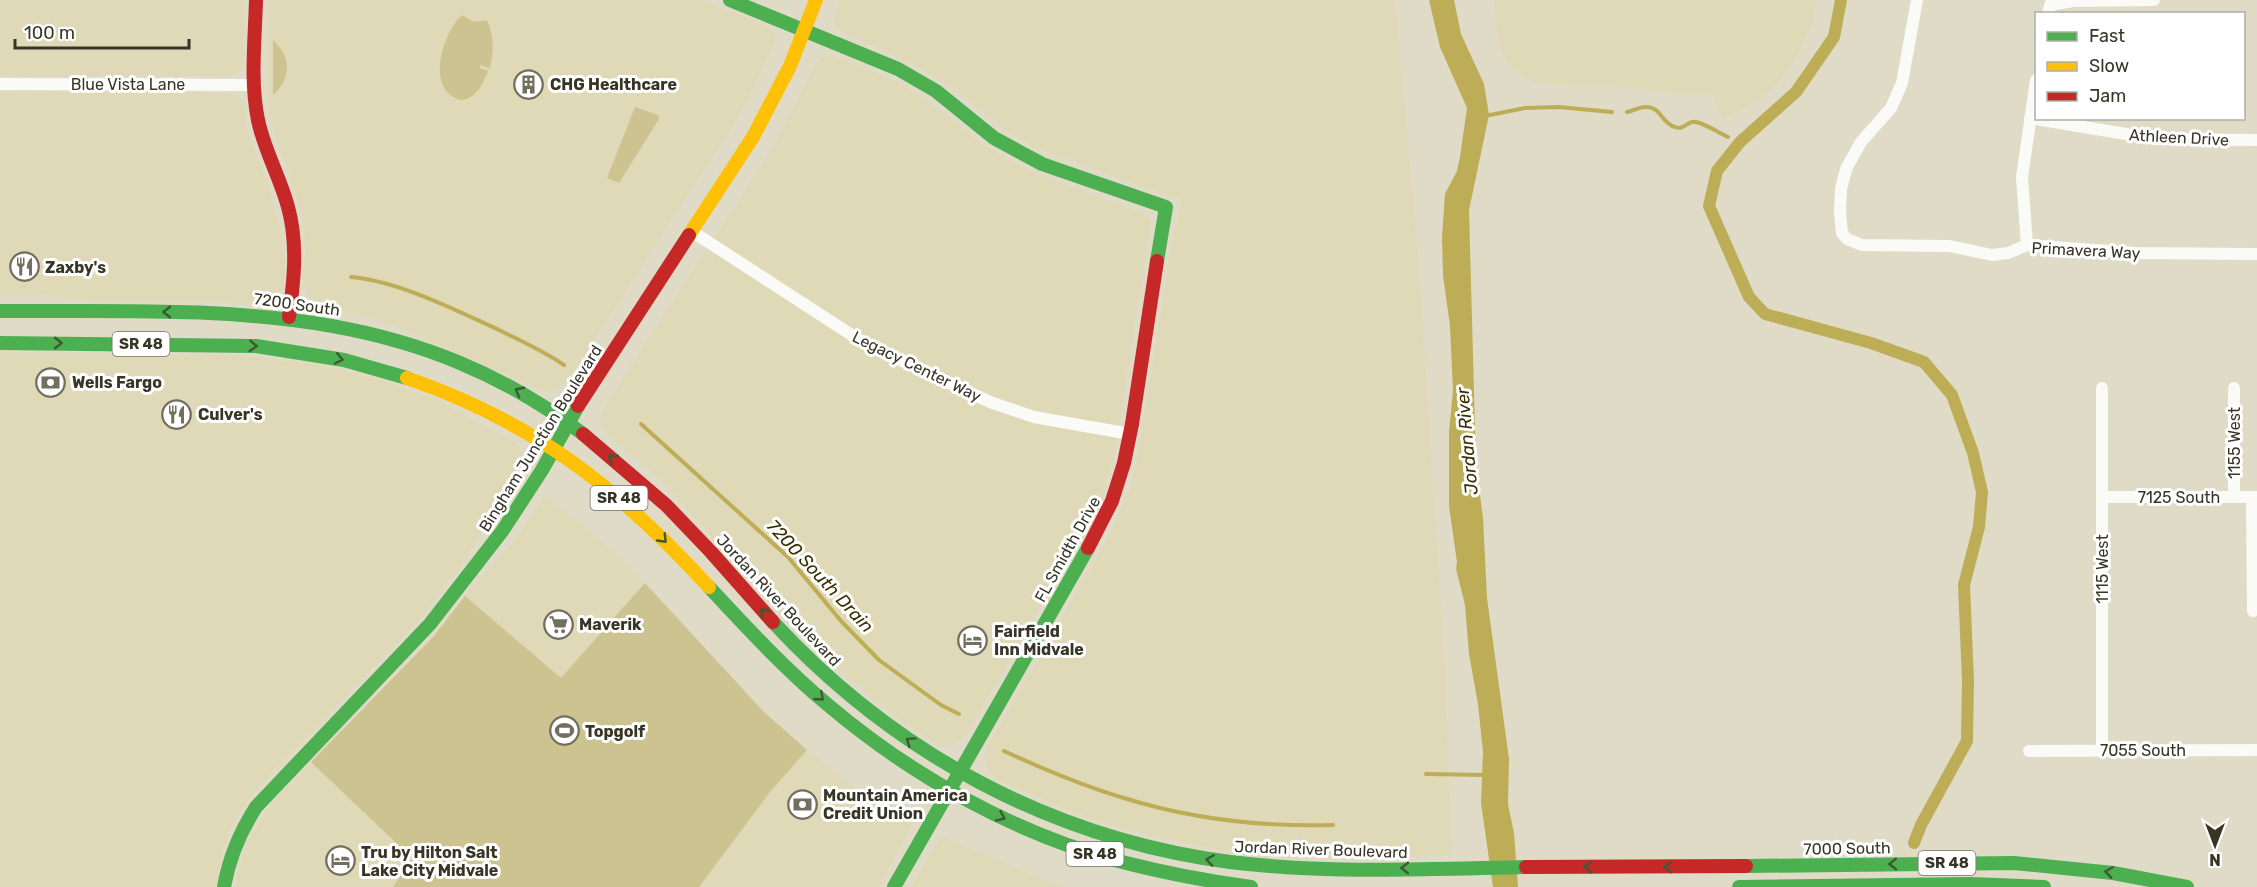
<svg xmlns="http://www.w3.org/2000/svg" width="2257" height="887" font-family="Rubik,sans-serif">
	<rect width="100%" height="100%" fill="#dfdbc7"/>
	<g fill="#e0d9b8">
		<polygon points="0,0 244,0 243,65 236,74 227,76 0,76"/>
		<polygon points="268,0 701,0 767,26 773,31 776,39 751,93 734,124 569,378 555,390 544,391 393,325 366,316 323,306 309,297 303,281 306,250 302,212 270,119 268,98"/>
		<polygon points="840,0 1395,0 1418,256 1444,654 1452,856 1290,858 1201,847 1114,826 1063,808 995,778 988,771 985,759 987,748 1112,530 1130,489 1140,445 1173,237 1182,199 1145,188 1034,147 1008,132 955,90 916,65 840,31 835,26 834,17"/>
		<polygon points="1494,0 1817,0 1812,23 1803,42 1796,57 1777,84 1756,102 1722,120 1713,94 1682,94 1614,86 1540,84 1523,77 1507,62 1502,53 1497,33"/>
		<polygon points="831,55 890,78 911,90 947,115 978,141 1012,162 1061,183 1143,213 1151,221 1115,453 1105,489 1092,517 967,734 960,741 946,747 938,745 896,717 833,665 808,642 687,510 664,482 609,436 602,426 601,416 607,403 770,152 817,62 824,56"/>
		<polygon points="0,92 228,93 239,97 243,103 250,138 268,184 280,229 286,261 284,279 280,294 268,303 258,304 211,301 91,301 41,295 0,295"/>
		<polygon points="0,353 234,355 322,365 380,380 431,397 514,442 522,453 524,461 520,473 457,571 422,617 259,786 246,804 232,826 224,847 216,887 0,887"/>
		<polygon points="544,496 581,524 619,557 763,711 807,750 850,784 883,808 912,824 879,887 236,887 239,868 247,843 270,805 434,636 470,589 515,541"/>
		<polygon points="941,836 1061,887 911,887"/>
	</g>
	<g fill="#cdc390">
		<path d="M462,15l12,7 13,-2c7,16 7,31 3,48l-10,-3v3l8,3c-5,13 -11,27 -27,29 -36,-9 -19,-67 1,-85z"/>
		<path d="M273,40c18,16 19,38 0,55z"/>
		<polygon points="635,107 658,115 659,119 619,183 607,178"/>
		<polygon points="645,583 763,711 807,750 770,792 699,887 393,887 412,858 311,762 434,636 465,596 561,678"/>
	</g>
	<polygon fill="#bdad56" points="1429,0 1454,0 1461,34 1484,84 1489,115 1469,210 1476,465 1483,518 1487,598 1509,759 1508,804 1514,833 1518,887 1493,887 1481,803 1483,752 1478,704 1469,654 1465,605 1456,569 1457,562 1449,506 1449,432 1453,391 1450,326 1443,275 1442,238 1445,194 1457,171 1460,157 1467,108 1440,47"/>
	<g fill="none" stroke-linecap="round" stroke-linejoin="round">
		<g stroke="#bdad56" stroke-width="4">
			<path d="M1627,112c6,-1 12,-5 18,-5 16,-1 16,16 30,20 8,3 10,-3 17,-5 7,-2 29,12 36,15"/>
			<polyline points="1485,116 1525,108 1559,107 1612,112"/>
			<path d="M351,277c47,4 105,33 148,53 22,11 45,21 65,35"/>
			<polyline points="641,424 788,557 841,621 879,660 941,705 959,714"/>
			<path d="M1004,751c39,18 79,35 120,47 67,21 139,29 209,27"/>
			<polyline points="1426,774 1485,775"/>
		</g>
		<polyline stroke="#bdad56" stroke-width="12" points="1841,0 1834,37 1796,92 1740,142 1717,171 1709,206 1749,297 1765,314 1871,343 1924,362 1952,395 1973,453 1982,492 1979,527 1964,585 1968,681 1967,741 1921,825 1914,843"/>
		<g stroke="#fafaf7" stroke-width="12">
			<polyline points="1917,0 1902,83 1891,108 1861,142 1846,169 1841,189 1840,213 1842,233 1847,239 1862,245 1950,246 1992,255 2008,253 2027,245 2135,253 2257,254"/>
			<polyline points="2048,14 2050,5 2073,1 2154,0"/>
			<polyline points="0,84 256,85"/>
			<polyline points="2030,118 2156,139 2257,140"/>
			<polyline points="693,232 864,343 990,402 1034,417 1130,434"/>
			<polyline points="2027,245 2022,177 2036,80"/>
			<polyline points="2102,388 2102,751"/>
			<polyline points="2102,497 2257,497"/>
			<polyline points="2234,497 2234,388"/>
			<polyline points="2252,497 2253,611"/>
			<polyline points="2029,751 2257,750"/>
		</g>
		<g stroke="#4caf50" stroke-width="14">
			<polyline points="730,0 898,69 936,91 994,138 1042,164 1166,207 1157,261"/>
			<path d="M0,311c214,1 402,-14 583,123"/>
			<polyline points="0,343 256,346 344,360 407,378"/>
			<path d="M709,587c38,41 76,82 119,118 84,71 187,129 294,157 43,11 85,19 129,25"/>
			<path d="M773,622c121,131 279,217 457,240 98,12 198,7 296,5"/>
			<polyline points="1746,866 2014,863 2113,873 2187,887"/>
			<path d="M224,887c5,-29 16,-55 32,-80l174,-183 73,-94 39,-60 36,-64"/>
			<polyline points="894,887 1088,548"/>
			<polyline points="1739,887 1971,884 2044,887"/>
		</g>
		<g stroke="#ffc107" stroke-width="14">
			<polyline points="689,235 753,137 790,66 816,0"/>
			<path d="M407,378c129,45 210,109 302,209"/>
		</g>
		<g stroke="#c62828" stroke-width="14">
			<path d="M256,0c-1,40 -6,81 2,120 6,30 22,57 30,87 10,36 6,73 1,110"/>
			<polyline points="578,406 689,235"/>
			<polyline points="583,434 666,505 711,552 773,622"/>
			<polyline points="1088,548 1112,501 1124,463 1132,424 1157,261"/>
			<polyline points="1526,867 1746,866"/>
		</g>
	</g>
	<defs><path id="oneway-chevron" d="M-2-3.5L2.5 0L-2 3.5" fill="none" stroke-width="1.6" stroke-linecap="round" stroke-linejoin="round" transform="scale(1.5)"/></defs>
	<g stroke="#3d5a33">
		<use href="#oneway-chevron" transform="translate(167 312) rotate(-180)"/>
		<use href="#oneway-chevron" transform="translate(58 343)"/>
		<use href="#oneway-chevron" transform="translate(253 346) rotate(4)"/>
		<use href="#oneway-chevron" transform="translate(339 359) rotate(12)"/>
		<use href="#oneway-chevron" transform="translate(519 391) rotate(-152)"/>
		<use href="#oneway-chevron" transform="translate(612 458) rotate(-141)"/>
		<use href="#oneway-chevron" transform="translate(663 539) rotate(46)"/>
		<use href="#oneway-chevron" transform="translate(764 612) rotate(-131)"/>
		<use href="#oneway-chevron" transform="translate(820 697) rotate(41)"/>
		<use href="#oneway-chevron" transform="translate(910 741) rotate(-145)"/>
		<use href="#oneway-chevron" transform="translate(1001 817) rotate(25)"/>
		<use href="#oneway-chevron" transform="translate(1210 860) rotate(-171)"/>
		<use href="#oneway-chevron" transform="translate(1893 864) rotate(179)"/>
		<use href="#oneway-chevron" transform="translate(1588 867) rotate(180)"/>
		<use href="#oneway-chevron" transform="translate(1668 867) rotate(179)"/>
		<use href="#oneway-chevron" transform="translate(1405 868) rotate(180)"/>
		<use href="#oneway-chevron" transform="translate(2109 872) rotate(-172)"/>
	</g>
	<defs>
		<symbol id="building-ring" viewBox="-11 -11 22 22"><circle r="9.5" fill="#fff" stroke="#726f5e" stroke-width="1.5"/><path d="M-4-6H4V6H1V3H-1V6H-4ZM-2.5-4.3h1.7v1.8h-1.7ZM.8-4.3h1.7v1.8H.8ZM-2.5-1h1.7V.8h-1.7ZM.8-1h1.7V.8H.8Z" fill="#726f5e"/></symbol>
		<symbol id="restaurant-ring" viewBox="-11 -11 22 22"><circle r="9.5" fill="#fff" stroke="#726f5e" stroke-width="1.5"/><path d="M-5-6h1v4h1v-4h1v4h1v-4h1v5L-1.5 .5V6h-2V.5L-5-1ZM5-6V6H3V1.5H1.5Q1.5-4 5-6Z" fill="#726f5e"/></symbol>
		<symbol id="bank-ring" viewBox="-11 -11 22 22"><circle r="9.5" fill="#fff" stroke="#726f5e" stroke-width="1.5"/><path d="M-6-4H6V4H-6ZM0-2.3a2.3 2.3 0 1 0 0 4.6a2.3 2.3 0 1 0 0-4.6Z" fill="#726f5e"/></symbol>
		<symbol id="supermarket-ring" viewBox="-11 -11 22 22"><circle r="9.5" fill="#fff" stroke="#726f5e" stroke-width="1.5"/><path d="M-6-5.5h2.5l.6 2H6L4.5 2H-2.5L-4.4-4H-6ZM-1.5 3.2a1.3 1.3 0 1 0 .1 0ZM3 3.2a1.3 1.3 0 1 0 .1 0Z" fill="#726f5e"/></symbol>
		<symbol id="hotel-ring" viewBox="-11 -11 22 22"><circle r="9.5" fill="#fff" stroke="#726f5e" stroke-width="1.5"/><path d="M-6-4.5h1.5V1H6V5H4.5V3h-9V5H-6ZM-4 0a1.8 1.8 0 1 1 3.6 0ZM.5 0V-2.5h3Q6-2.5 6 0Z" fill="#726f5e"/></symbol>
		<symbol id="stadium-ring" viewBox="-11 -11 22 22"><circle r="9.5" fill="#fff" stroke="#726f5e" stroke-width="1.5"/><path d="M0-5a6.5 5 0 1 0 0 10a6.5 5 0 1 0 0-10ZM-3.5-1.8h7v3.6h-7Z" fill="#726f5e"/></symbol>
	</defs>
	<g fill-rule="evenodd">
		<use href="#building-ring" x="512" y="68" width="33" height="33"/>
		<use href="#restaurant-ring" x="8" y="250" width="33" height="33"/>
		<use href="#bank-ring" x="34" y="366" width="33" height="33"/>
		<use href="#restaurant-ring" x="160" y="398" width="33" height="33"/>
		<use href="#supermarket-ring" x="542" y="608" width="33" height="33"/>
		<use href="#hotel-ring" x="956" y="624" width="33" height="33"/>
		<use href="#stadium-ring" x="548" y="714" width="33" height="33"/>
		<use href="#bank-ring" x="786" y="788" width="33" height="33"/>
		<use href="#hotel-ring" x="324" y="844" width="33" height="33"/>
	</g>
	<g text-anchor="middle" stroke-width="6" stroke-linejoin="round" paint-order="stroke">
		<g fill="#fff" stroke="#737267" stroke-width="1.5">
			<rect x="112.5" y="332" width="57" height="24" rx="4.5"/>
			<rect x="590.5" y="486" width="57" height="24" rx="4.5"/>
			<rect x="1066.5" y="842" width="57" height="24" rx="4.5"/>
			<rect x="1918.5" y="851" width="57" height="24" rx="4.5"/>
		</g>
		<g font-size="15" font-weight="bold" fill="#373526">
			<text x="141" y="349">SR 48</text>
			<text x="619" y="503">SR 48</text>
			<text x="1095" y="859">SR 48</text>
			<text x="1947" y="868">SR 48</text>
		</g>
		<g font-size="16" fill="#373526" stroke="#fff">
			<text x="128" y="90">Blue Vista Lane</text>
			<text transform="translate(2179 137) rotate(3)" y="6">Athleen Drive</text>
			<text transform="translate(2086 250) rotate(3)" y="6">Primavera Way</text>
			<text transform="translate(297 304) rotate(8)" y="6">7200 South</text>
			<text transform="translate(917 366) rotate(26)" y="6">Legacy Center Way</text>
			<text transform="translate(540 438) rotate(-58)" y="6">Bingham Junction Boulevard</text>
			<text transform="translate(2234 443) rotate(-90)" y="6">1155 West</text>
			<text x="2179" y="503">7125 South</text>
			<text transform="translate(1067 549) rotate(-61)" y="6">FL Smidth Drive</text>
			<text transform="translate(2102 569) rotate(-90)" y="6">1115 West</text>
			<text transform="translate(779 600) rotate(47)" y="6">Jordan River Boulevard</text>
			<text x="2143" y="756">7055 South</text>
			<text transform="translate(1847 848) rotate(-1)" y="6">7000 South</text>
			<text transform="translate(1321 849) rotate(2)" y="6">Jordan River Boulevard</text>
		</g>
		<g font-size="16" font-weight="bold" fill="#373526" stroke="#fff" text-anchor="start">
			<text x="550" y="90">CHG Healthcare</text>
			<text x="45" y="273">Zaxby's</text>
			<text x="72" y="388">Wells Fargo</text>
			<text x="198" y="420">Culver's</text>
			<text x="579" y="630">Maverik</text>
			<text x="994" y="637">Fairfield<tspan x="994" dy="18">Inn Midvale</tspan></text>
			<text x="585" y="737">Topgolf</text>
			<text x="823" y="801">Mountain America<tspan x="823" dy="18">Credit Union</tspan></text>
			<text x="361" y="858">Tru by Hilton Salt<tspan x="361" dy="18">Lake City Midvale</tspan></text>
		</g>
		<g font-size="18" font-style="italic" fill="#393000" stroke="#fff">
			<text transform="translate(1467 441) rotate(-95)" y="6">Jordan River</text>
			<text transform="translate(820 576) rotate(47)" y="6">7200 South Drain</text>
		</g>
	</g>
	<rect x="2035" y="12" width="210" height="108" fill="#ffffff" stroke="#afaea8" stroke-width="1.5"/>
	<rect x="2047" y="32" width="30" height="9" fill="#4caf50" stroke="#afaea8" stroke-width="1.5"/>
	<text x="2089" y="42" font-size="18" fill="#373526">Fast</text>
	<rect x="2047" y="62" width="30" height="9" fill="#ffc107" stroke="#afaea8" stroke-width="1.5"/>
	<text x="2089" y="72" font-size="18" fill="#373526">Slow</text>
	<rect x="2047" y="92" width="30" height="9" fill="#c62828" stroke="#afaea8" stroke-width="1.5"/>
	<text x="2089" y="102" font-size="18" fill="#373526">Jam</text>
	<g transform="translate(2215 845) rotate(180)" stroke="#ffffff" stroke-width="4.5" paint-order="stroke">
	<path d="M0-4.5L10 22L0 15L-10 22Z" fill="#373526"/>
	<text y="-9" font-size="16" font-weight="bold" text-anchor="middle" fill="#373526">N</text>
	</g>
	<path d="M15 39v9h174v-9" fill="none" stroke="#373526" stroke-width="3"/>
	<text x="24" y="39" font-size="18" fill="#373526" stroke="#ffffff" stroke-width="4.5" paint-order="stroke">100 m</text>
</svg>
